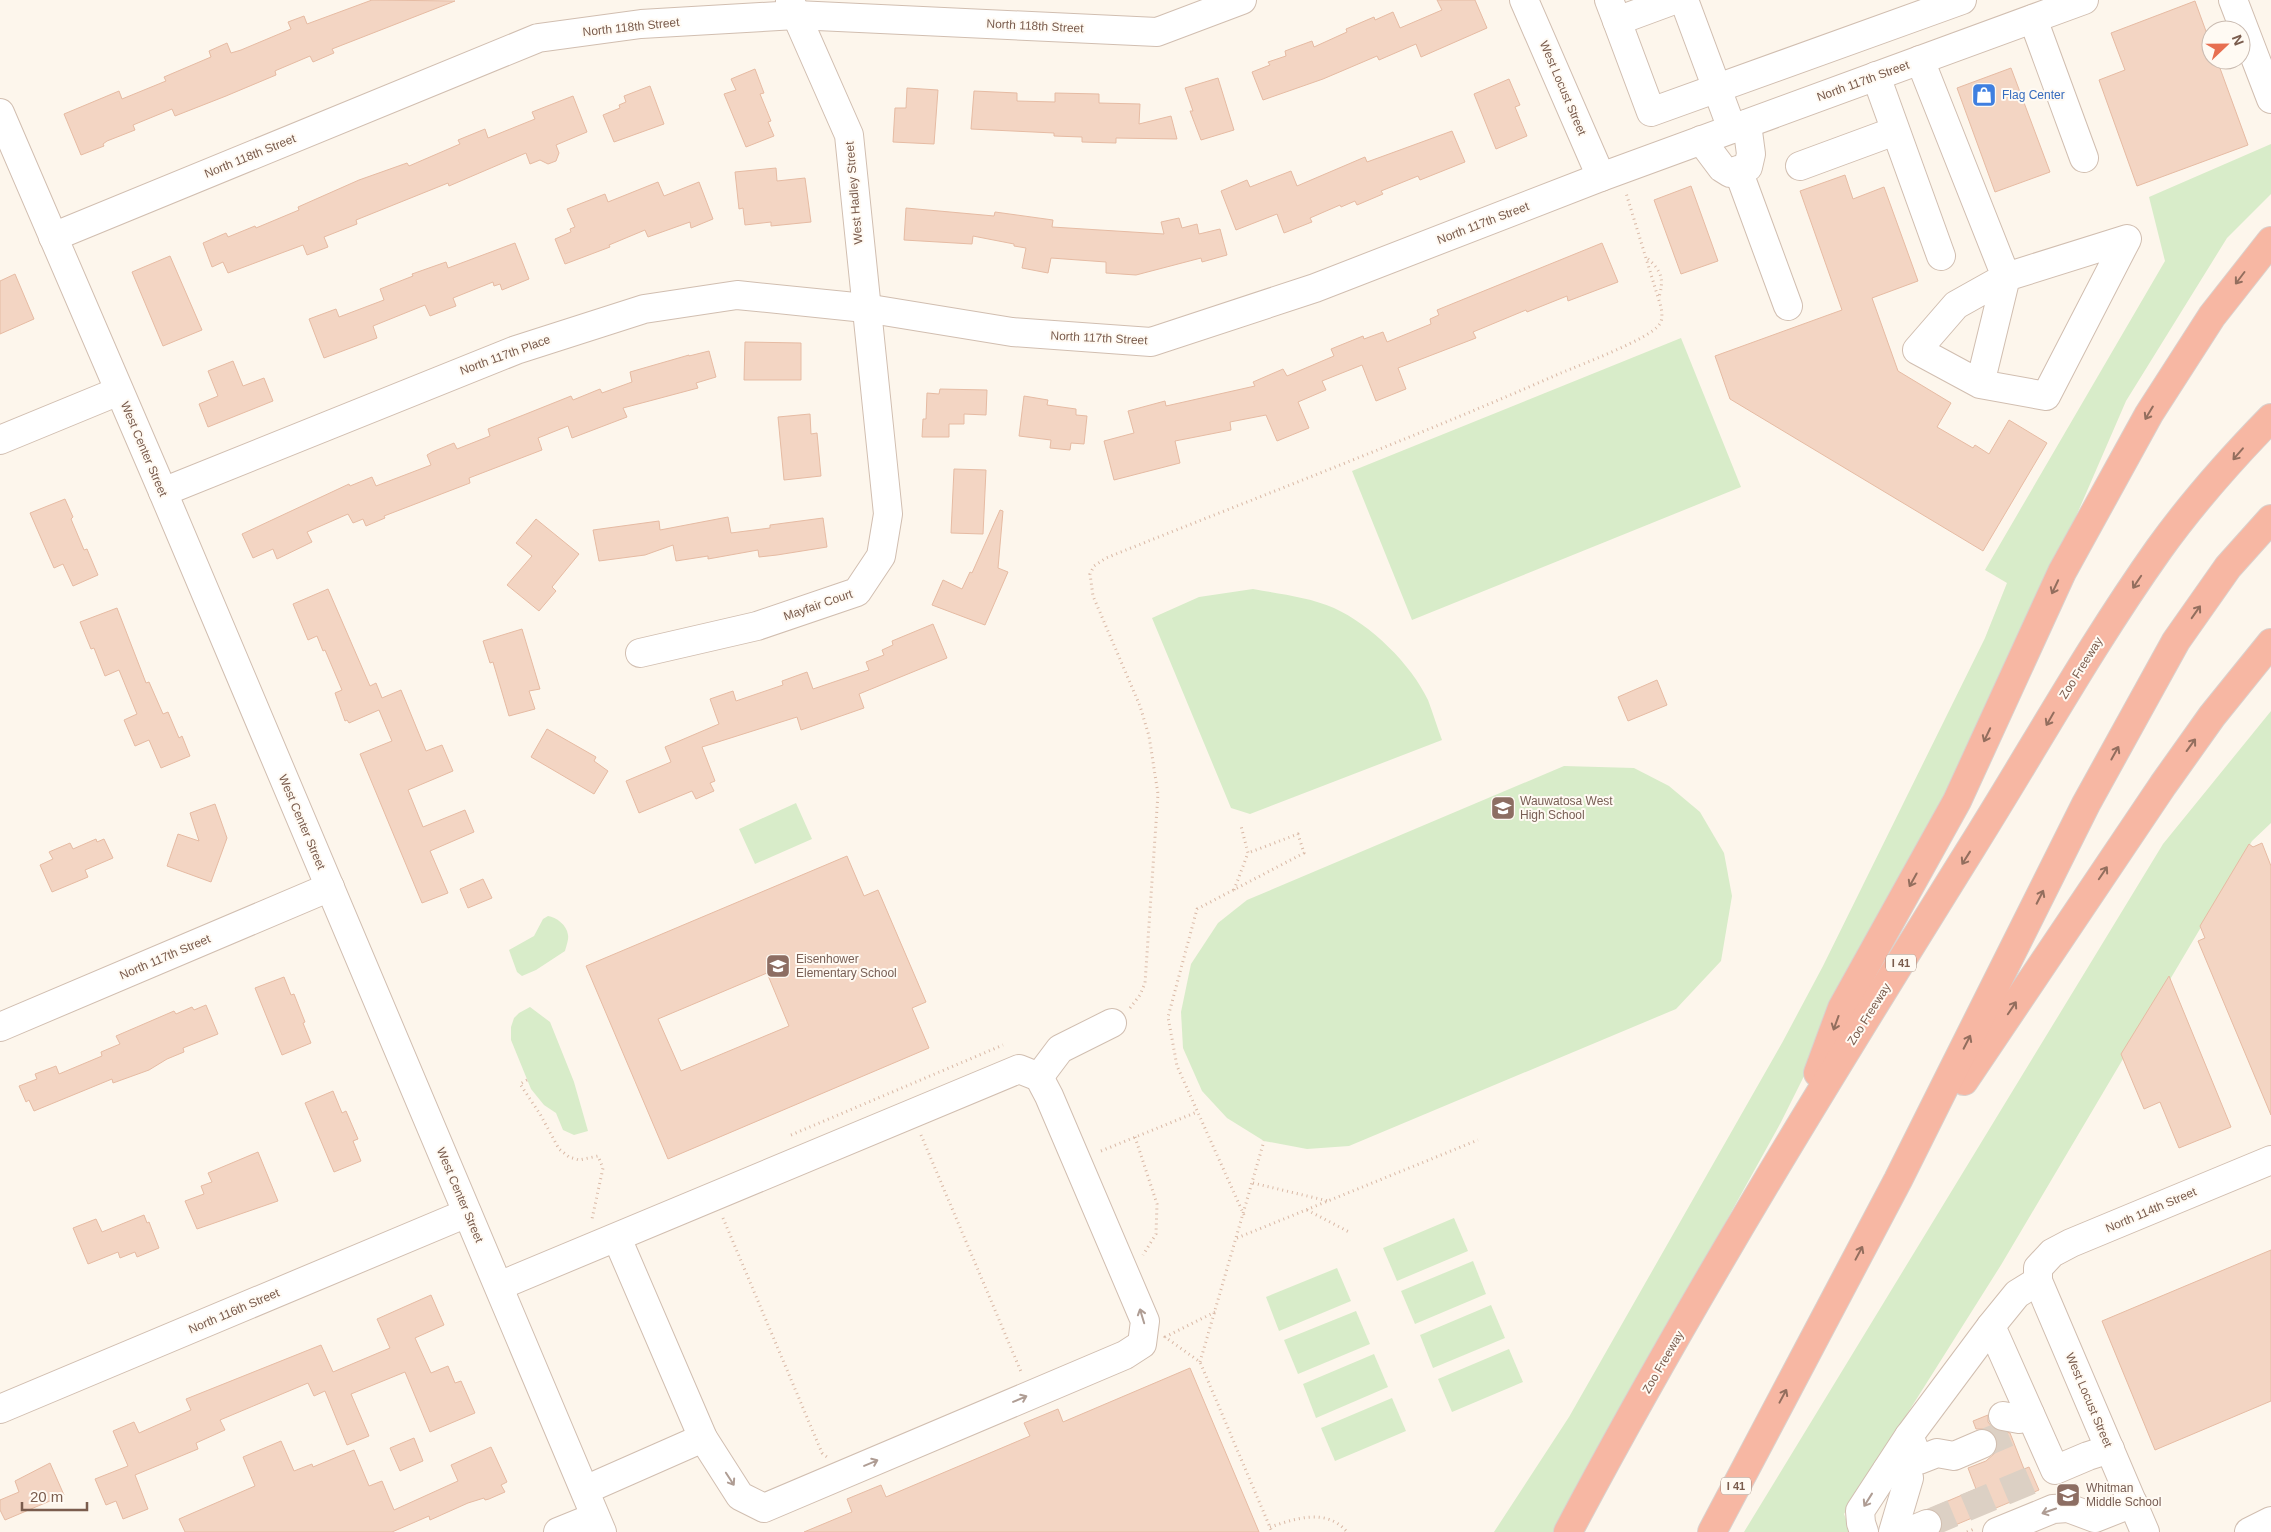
<svg xmlns="http://www.w3.org/2000/svg" width="2271" height="1532" font-family="Arial,sans-serif">
	<rect width="100%" height="100%" fill="#fdf6ec"/>
	<g fill="#d8ecc9">
		<polygon points="2271,144 2271,194 2227,238 2126,401 2022,641 1780,1124 1554,1532 1494,1532 1569,1417 1782,1043 1823,966 1985,638 2007,583 1985,570 2165,261 2149,197"/>
		<polygon points="1681,338 1741,487 1412,620 1352,471"/>
		<path d="M1253,589c27,5 56,8 81,19 37,17 77,56 94,92 5,13 9,27 14,40l-192,74 -19,-6 -79,-190 47,-21z"/>
		<polygon points="2271,711 2271,823 2252,841 2001,1265 1844,1514 1851,1532 1744,1532 2163,844"/>
		<polygon points="1564,766 1634,768 1669,786 1700,812 1724,853 1732,896 1721,961 1676,1009 1349,1146 1307,1149 1264,1141 1227,1118 1202,1091 1183,1048 1181,1012 1191,964 1218,923 1247,900"/>
		<polygon points="796,803 812,839 755,864 739,829"/>
		<path d="M548,916c8,1 19,9 20,19 1,4 -2,12 -3,16l-29,19 -14,6 -5,-4 -8,-22 25,-14 9,-17z"/>
		<polygon points="530,1007 550,1022 574,1082 588,1131 574,1135 563,1130 556,1113 544,1105 531,1089 511,1040 511,1027 514,1018 519,1013"/>
		<polygon points="1454,1218 1468,1251 1397,1281 1383,1248"/>
		<polygon points="1473,1261 1486,1294 1415,1324 1401,1291"/>
		<polygon points="1337,1268 1351,1301 1279,1331 1266,1297"/>
		<polygon points="1491,1305 1505,1338 1433,1368 1420,1335"/>
		<polygon points="1356,1311 1370,1344 1298,1374 1284,1340"/>
		<polygon points="1509,1349 1523,1382 1452,1412 1438,1379"/>
		<polygon points="1374,1354 1388,1387 1316,1418 1303,1384"/>
		<polygon points="1392,1398 1406,1431 1335,1461 1321,1428"/>
	</g>
	<g fill="#f3d5c3" stroke="#e6bba3" fill-rule="evenodd">
		<polygon points="372,0 455,1 332,49 334,53 313,62 310,56 277,70 275,71 276,75 226,96 175,116 172,109 133,125 135,130 107,141 103,144 104,146 81,155 64,114 119,91 122,99 166,81 164,77 211,57 209,51 227,43 231,53 241,50 291,29 288,22 304,16 307,24"/>
		<polygon points="1437,0 1475,0 1487,28 1421,57 1416,44 1379,60 1377,56 1323,79 1263,100 1252,72 1270,65 1268,62 1286,56 1285,51 1312,41 1314,47 1347,32 1346,29 1374,17 1375,20 1393,12 1400,28 1442,10"/>
		<polygon points="2195,1 2211,45 2211,60 2217,60 2248,145 2137,186 2099,80 2125,70 2111,33"/>
		<polygon points="2011,68 2050,172 1995,192 1957,88"/>
		<polygon points="755,69 764,93 760,94 771,121 768,122 774,136 746,147 724,94 736,90 731,79"/>
		<polygon points="1218,78 1234,130 1201,140 1190,111 1193,111 1185,88"/>
		<polygon points="1509,79 1520,105 1515,107 1527,136 1496,149 1474,94"/>
		<polygon points="650,86 664,124 614,142 603,115 620,108 619,105 626,102 624,96"/>
		<polygon points="907,88 938,90 934,144 893,142 895,108 906,108"/>
		<polygon points="974,91 1017,93 1017,101 1055,102 1055,93 1099,94 1099,103 1140,104 1139,124 1171,116 1177,139 1116,138 1116,143 1082,142 1082,137 1054,136 1054,133 971,129"/>
		<polygon points="573,96 587,132 556,145 559,153 556,161 548,164 540,160 530,164 526,153 449,186 448,183 356,220 357,224 324,237 328,247 307,255 303,245 228,273 223,262 212,267 203,243 226,233 228,237 255,226 256,228 299,210 298,207 359,180 407,163 409,166 460,144 458,140 485,129 488,138 535,119 532,112"/>
		<polygon points="1452,131 1465,162 1420,180 1418,176 1381,191 1383,194 1357,205 1355,201 1341,207 1340,205 1310,218 1312,222 1284,233 1277,214 1236,230 1221,191 1247,180 1250,187 1291,171 1297,186 1365,157 1367,162"/>
		<polygon points="776,168 777,181 805,178 811,222 771,226 771,222 745,225 743,208 739,209 735,172"/>
		<polygon points="1845,175 1853,199 1884,187 1918,281 1872,298 1898,371 1951,403 1937,427 1973,448 1975,445 1989,454 2009,420 2047,443 1983,551 1730,399 1715,356 1842,310 1800,191"/>
		<polygon points="658,182 664,196 699,182 713,219 691,228 690,222 648,237 645,230 609,245 610,247 565,264 555,239 571,232 570,229 575,227 567,209 605,194 608,202"/>
		<polygon points="1691,186 1718,261 1681,274 1654,200"/>
		<polygon points="906,208 994,216 995,212 1053,220 1052,227 1164,234 1161,222 1179,218 1182,228 1197,224 1199,234 1220,229 1227,255 1202,262 1201,258 1136,275 1106,273 1106,262 1051,258 1048,273 1022,268 1026,248 1014,246 1014,244 973,236 972,244 904,240"/>
		<polygon points="515,243 529,279 502,290 500,284 494,286 493,282 453,298 456,306 430,316 425,305 373,326 377,338 324,358 309,319 336,309 339,317 384,300 380,289 413,276 412,274 446,262 448,268"/>
		<polygon points="1602,243 1618,282 1568,301 1567,296 1527,312 1526,310 1473,332 1476,338 1398,368 1406,389 1376,401 1362,365 1322,381 1326,390 1298,402 1309,428 1277,441 1266,415 1230,422 1231,430 1175,441 1180,463 1114,480 1104,441 1134,433 1128,411 1165,401 1166,406 1255,386 1253,382 1283,369 1287,376 1334,356 1331,349 1363,336 1364,339 1383,332 1387,342 1431,324 1430,319 1439,315 1437,310"/>
		<polygon points="170,256 202,330 163,346 132,272"/>
		<polygon points="15,274 34,319 0,334 0,281"/>
		<polygon points="745,342 801,343 801,380 744,380"/>
		<polygon points="709,351 716,377 696,383 698,388 623,408 627,417 572,438 568,426 538,438 542,450 469,478 470,483 384,516 385,518 366,526 363,519 353,523 348,514 307,532 312,542 277,559 273,549 253,558 242,534 349,484 350,486 372,477 376,486 431,465 427,455 432,452 454,443 457,449 490,436 488,429 526,414 571,396 573,400 600,389 602,393 632,382 630,372 689,355 689,356"/>
		<polygon points="233,361 243,386 264,378 273,401 208,427 199,404 218,396 208,371"/>
		<polygon points="940,389 987,390 986,415 964,414 964,424 949,424 949,437 922,437 923,419 926,419 927,393 939,394"/>
		<polygon points="1024,396 1048,400 1047,405 1076,409 1076,415 1087,416 1084,444 1071,443 1070,450 1050,448 1051,440 1019,436"/>
		<polygon points="810,414 811,434 817,433 821,476 784,480 778,417"/>
		<polygon points="954,469 986,470 983,534 951,533"/>
		<polygon points="65,499 73,517 71,519 84,550 87,549 98,575 73,586 63,564 54,568 30,513"/>
		<polygon points="1000,510 1003,511 998,568 1008,572 985,625 932,605 943,580 962,589 970,572 972,573"/>
		<polygon points="728,517 731,533 770,528 770,525 823,518 827,547 777,555 759,557 758,550 708,559 708,556 676,561 673,545 645,555 599,561 593,530 659,521 660,530"/>
		<polygon points="536,519 579,554 552,587 556,591 539,611 507,585 532,556 516,543"/>
		<polygon points="328,589 370,686 376,683 382,698 401,690 426,751 442,745 453,771 408,790 423,827 465,810 474,832 430,851 448,893 422,903 360,754 392,741 379,710 349,723 347,720 345,721 335,693 342,690 325,650 323,651 317,636 308,640 293,604"/>
		<polygon points="117,608 146,683 149,682 163,714 168,712 179,738 182,736 190,756 161,768 149,740 135,746 124,720 137,714 119,670 105,676 94,648 91,649 80,622"/>
		<polygon points="933,624 947,658 859,694 864,708 801,730 797,717 702,747 715,781 710,783 714,791 696,799 692,791 639,813 626,781 671,762 665,747 719,724 710,699 733,691 736,701 783,685 782,681 807,672 813,689 869,670 866,662 884,655 882,650 893,645 892,641"/>
		<polygon points="522,629 540,689 529,691 535,709 509,716 493,662 490,663 483,641"/>
		<polygon points="1657,680 1667,705 1628,721 1618,697"/>
		<polygon points="547,729 596,757 594,761 608,771 594,794 531,757"/>
		<polygon points="215,804 227,838 211,882 167,866 178,834 199,841 190,813"/>
		<polygon points="96,839 97,842 104,839 113,858 85,870 88,877 52,892 40,865 53,859 49,852 70,843 73,849"/>
		<polygon points="2262,843 2271,866 2271,1115 2198,941 2205,938 2200,926 2249,844 2253,847"/>
		<path d="M847,856l17,40 14,-6 48,112 -14,6 17,40 -261,111 -82,-193zM767,973l22,53 -108,45 -23,-52z"/>
		<polygon points="483,879 492,898 468,908 460,889"/>
		<polygon points="2169,976 2231,1127 2179,1148 2160,1102 2144,1109 2121,1054"/>
		<polygon points="284,977 291,995 294,994 305,1022 303,1023 311,1043 282,1055 255,988"/>
		<polygon points="206,1005 218,1034 183,1048 184,1052 167,1059 149,1070 113,1083 112,1079 34,1111 29,1100 26,1102 19,1086 37,1079 35,1074 56,1066 59,1074 102,1056 101,1052 120,1044 116,1036 174,1011 176,1014 192,1007 194,1010"/>
		<polygon points="333,1091 342,1113 346,1111 358,1139 353,1141 361,1161 334,1172 305,1103"/>
		<polygon points="258,1152 278,1201 197,1229 185,1201 204,1194 201,1186 212,1182 208,1173"/>
		<polygon points="144,1215 147,1223 149,1222 159,1248 137,1257 135,1252 120,1258 118,1252 88,1264 73,1228 96,1219 102,1232"/>
		<polygon points="2271,1250 2271,1401 2155,1450 2102,1321"/>
		<polygon points="431,1295 444,1325 415,1338 431,1373 448,1366 455,1383 461,1381 475,1413 430,1432 405,1372 351,1394 369,1436 347,1445 325,1391 314,1396 308,1383 220,1420 225,1430 196,1443 198,1449 135,1475 148,1509 123,1519 116,1501 106,1505 95,1479 128,1466 113,1431 134,1422 139,1433 191,1410 186,1399 321,1345 333,1372 390,1348 377,1319"/>
		<polygon points="1190,1368 1259,1532 804,1532 852,1512 847,1499 881,1485 886,1497 1030,1436 1024,1423 1058,1409 1063,1422"/>
		<polygon points="1988,1415 1988,1422 1993,1428 2010,1433 2024,1469 2029,1467 2039,1490 1941,1531 1942,1525 1941,1518 1936,1511 1929,1509 1976,1489 1968,1468 1986,1461 1995,1453 1998,1445 1996,1437 1991,1431 1984,1429 1976,1429 1973,1421"/>
		<polygon points="414,1438 423,1461 400,1471 390,1448"/>
		<polygon points="281,1441 294,1471 312,1464 313,1467 354,1450 369,1486 382,1481 394,1510 458,1481 451,1465 491,1447 507,1482 501,1485 505,1492 489,1499 485,1500 484,1498 468,1503 430,1520 429,1516 392,1532 185,1532 179,1519 255,1486 243,1457"/>
		<polygon points="50,1463 64,1495 5,1520 0,1510 0,1500 19,1492 15,1481"/>
	</g>
	<g fill="none" stroke-linecap="round" stroke-linejoin="round">
		<g stroke="#dcd0c4" stroke-width="28" stroke-dasharray="28 14" stroke-linecap="butt">
			<polyline points="1982,1444 2010,1432"/>
			<polyline points="1927,1524 2034,1479"/>
		</g>
		<defs>
			<g id="minor">
				<polyline points="1524,0 1601,177"/>
				<polyline points="1609,0 1617,21 1674,0"/>
				<polyline points="1684,0 1732,129"/>
				<polyline points="2233,0 2271,99"/>
				<polyline points="2033,19 2084,158"/>
				<polyline points="1617,21 1651,112 1962,0"/>
				<polyline points="1920,60 2006,277 1956,305 1917,350 1980,384 2046,396 2127,239 2006,277 1980,384"/>
				<polyline points="1876,76 1941,256"/>
				<polyline points="0,113 163,492 602,1532"/>
				<polyline points="1701,140 1722,168 1730,173 1748,167 1751,154 1747,124"/>
				<polyline points="1800,166 1895,131"/>
				<polyline points="1738,170 1788,306"/>
				<polyline points="53,237 538,38 641,24 796,15 1157,32 1242,0"/>
				<polyline points="0,440 119,391"/>
				<polyline points="163,492 516,350 644,309 737,295 865,308 1012,332 1151,342 1315,288 1601,177 2084,0"/>
				<polyline points="640,653 757,626 857,592 881,556 888,514 849,135 790,1"/>
				<polyline points="0,1027 330,887"/>
				<polyline points="1039,1077 1060,1049 1112,1023"/>
				<polyline points="2038,1281 2017,1294 1991,1326 2055,1470 2088,1456 2110,1449"/>
				<polyline points="499,1286 1019,1069 1039,1077 1049,1096 1145,1321 1142,1344 1125,1355 764,1508 740,1496 703,1438 617,1238"/>
				<polyline points="0,1409 467,1213"/>
				<polyline points="2003,1416 2019,1419 2030,1414"/>
				<polyline points="1909,1436 1919,1460 1937,1453 1954,1456 1982,1444"/>
				<polyline points="1887,1470 1909,1478 1893,1532"/>
				<polyline points="585,1490 703,1438"/>
				<polyline points="558,1532 595,1517"/>
				<polyline points="1864,1532 1861,1523 1860,1511 1909,1436 1991,1326"/>
				<polyline points="1908,1532 1927,1524"/>
				<polyline points="1997,1532 2053,1509 2068,1508 2095,1518 2133,1503"/>
				<polyline points="2145,1532 2038,1281 2038,1268 2052,1253 2071,1243 2271,1160"/>
				<polyline points="2249,1532 2271,1521"/>
			</g>
			<g id="highway">
				<polyline points="1818,1073 1842,1008 1957,801 2062,572 2149,414 2212,316 2271,241"/>
				<polyline points="1964,1081 2163,785 2212,716 2271,643"/>
				<path d="M1568,1532c124,-234 264,-460 404,-685 62,-99 119,-202 187,-298 33,-46 72,-90 112,-131"/>
				<polyline points="1712,1532 1898,1180 2086,804 2176,641 2228,567 2271,519"/>
			</g>
		</defs>
		<use href="#minor" stroke="#d1beb0" stroke-width="30"/>
		<use href="#highway" stroke="#dad1cd" stroke-width="30"/>
		<g stroke="#d9b8a5" stroke-width="3" stroke-dasharray="1 4" stroke-linecap="butt">
			<path d="M1648,259c14,12 16,21 11,38"/>
			<polyline points="1234,890 1248,853 1241,826"/>
			<path d="M1130,1008l10,-13 5,-12 13,-189 -9,-58 -9,-30 -47,-110 -3,-22 4,-8 12,-8c152,-61 305,-119 455,-185 19,-8 88,-34 98,-48 4,-5 3,-12 2,-18l-35,-114"/>
			<polyline points="527,1080 520,1084 540,1114 559,1149 569,1157 579,1160 598,1156 603,1168 592,1219"/>
			<polyline points="791,1135 1003,1045"/>
			<polyline points="921,1135 1022,1374"/>
			<polyline points="1135,1137 1157,1204 1156,1234 1143,1255"/>
			<polyline points="1101,1151 1197,1112"/>
			<polyline points="1253,1183 1328,1201"/>
			<polyline points="1307,1210 1351,1233"/>
			<polyline points="1244,1215 1177,1066 1168,1017 1197,909 1304,853 1298,834 1248,853"/>
			<polyline points="723,1218 822,1453 827,1457"/>
			<polyline points="1237,1238 1478,1140"/>
			<polyline points="1215,1312 1165,1337 1200,1362 1272,1532"/>
			<polyline points="1200,1362 1264,1141"/>
			<path d="M1270,1527c25,-8 56,-20 77,5"/>
			<polyline points="1967,1532 1974,1529"/>
		</g>
		<use href="#minor" stroke="#fff" stroke-width="28"/>
		<use href="#highway" stroke="#f7b7a3" stroke-width="28"/>
	</g>
	<defs><path id="oneway-shaft" d="M-6 0H5M1.5-3L5.5 0L1.5 3" fill="none" stroke-width="1.6" stroke-linecap="round" stroke-linejoin="round" transform="scale(1.25)"/></defs>
	<g stroke="#936e5e">
		<use href="#oneway-shaft" transform="translate(2240 278) rotate(127)"/>
		<use href="#oneway-shaft" transform="translate(2149 413) rotate(121)"/>
		<use href="#oneway-shaft" transform="translate(2238 454) rotate(131)"/>
		<use href="#oneway-shaft" transform="translate(2137 582) rotate(124)"/>
		<use href="#oneway-shaft" transform="translate(2055 587) rotate(115)"/>
		<use href="#oneway-shaft" transform="translate(2196 612) rotate(-55)"/>
		<use href="#oneway-shaft" transform="translate(2050 719) rotate(120)"/>
		<use href="#oneway-shaft" transform="translate(1987 735) rotate(115)"/>
		<use href="#oneway-shaft" transform="translate(2191 745) rotate(-54)"/>
		<use href="#oneway-shaft" transform="translate(2115 753) rotate(-61)"/>
		<use href="#oneway-shaft" transform="translate(1966 858) rotate(122)"/>
		<use href="#oneway-shaft" transform="translate(2103 873) rotate(-56)"/>
		<use href="#oneway-shaft" transform="translate(1913 880) rotate(119)"/>
		<use href="#oneway-shaft" transform="translate(2040 897) rotate(-63)"/>
		<use href="#oneway-shaft" transform="translate(2012 1008) rotate(-56)"/>
		<use href="#oneway-shaft" transform="translate(1836 1023) rotate(110)"/>
		<use href="#oneway-shaft" transform="translate(1967 1042) rotate(-63)"/>
		<use href="#oneway-shaft" transform="translate(1859 1253) rotate(-62)"/>
		<use href="#oneway-shaft" transform="translate(1783 1396) rotate(-62)"/>
	</g>
	<g stroke="#af9d94">
		<use href="#oneway-shaft" transform="translate(1142 1316) rotate(-107)"/>
		<use href="#oneway-shaft" transform="translate(1020 1399) rotate(-23)"/>
		<use href="#oneway-shaft" transform="translate(871 1463) rotate(-23)"/>
		<use href="#oneway-shaft" transform="translate(730 1479) rotate(57)"/>
		<use href="#oneway-shaft" transform="translate(1868 1500) rotate(122)"/>
		<use href="#oneway-shaft" transform="translate(2049 1511) rotate(161)"/>
	</g>
	<defs>
		<symbol id="shop-square" viewBox="-11 -11 22 22"><rect x="-9" y="-9" width="18" height="18" rx="4" fill="#3f7fe0" stroke="#fffaf3"/><path d="M-5-2.5h2.3a2.7 3.5 0 0 1 5.4 0H5L5.5 6h-11ZM-1.5-2.5h3a1.5 2.3 0 0 0-3 0Z" fill="#fff"/></symbol>
		<symbol id="school-square" viewBox="-11 -11 22 22"><rect x="-9" y="-9" width="18" height="18" rx="4" fill="#8d6e63" stroke="#fffaf3"/><path d="M0-5L7-2L0 1L-7-2ZM-4 1L0 2.5L4 1V4Q0 6-4 4Z" fill="#fff"/></symbol>
	</defs>
	<g fill-rule="evenodd">
		<use href="#shop-square" x="1970" y="81" width="28" height="28"/>
		<use href="#school-square" x="1489" y="794" width="28" height="28"/>
		<use href="#school-square" x="764" y="952" width="28" height="28"/>
		<use href="#school-square" x="2054" y="1481" width="28" height="28"/>
	</g>
	<g text-anchor="middle" stroke-width="4" stroke-linejoin="round" paint-order="stroke">
		<g fill="#fffaf3" stroke="#a28b7f" stroke-width="1">
			<rect x="1886" y="954.5" width="30" height="17" rx="4"/>
			<rect x="1721" y="1477.5" width="30" height="17" rx="4"/>
		</g>
		<g font-size="11" font-weight="bold" fill="#7a5c4d">
			<text x="1901" y="967">I 41</text>
			<text x="1736" y="1490">I 41</text>
		</g>
		<g font-size="12" fill="#7a5c4d" stroke="#fffaf3">
			<text transform="translate(1035 26) rotate(3)" y="4">North 118th Street</text>
			<text transform="translate(631 27) rotate(-6)" y="4">North 118th Street</text>
			<text transform="translate(1863 81) rotate(-20)" y="4">North 117th Street</text>
			<text transform="translate(1563 88) rotate(67)" y="4">West Locust Street</text>
			<text transform="translate(250 156) rotate(-22)" y="4">North 118th Street</text>
			<text transform="translate(854 193) rotate(-95)" y="4">West Hadley Street</text>
			<text transform="translate(1483 223) rotate(-21)" y="4">North 117th Street</text>
			<text transform="translate(1099 338) rotate(3)" y="4">North 117th Street</text>
			<text transform="translate(505 355) rotate(-20)" y="4">North 117th Place</text>
			<text transform="translate(144 449) rotate(67)" y="4">West Center Street</text>
			<text transform="translate(818 605) rotate(-19)" y="4">Mayfair Court</text>
			<text transform="translate(2081 668) rotate(-58)" y="4">Zoo Freeway</text>
			<text transform="translate(302 822) rotate(67)" y="4">West Center Street</text>
			<text transform="translate(165 957) rotate(-23)" y="4">North 117th Street</text>
			<text transform="translate(1869 1014) rotate(-58)" y="4">Zoo Freeway</text>
			<text transform="translate(460 1195) rotate(67)" y="4">West Center Street</text>
			<text transform="translate(2151 1210) rotate(-23)" y="4">North 114th Street</text>
			<text transform="translate(234 1311) rotate(-23)" y="4">North 116th Street</text>
			<text transform="translate(1663 1362) rotate(-60)" y="4">Zoo Freeway</text>
			<text transform="translate(2089 1400) rotate(67)" y="4">West Locust Street</text>
		</g>
		<g font-size="12" fill="#366cbe" stroke="#fffaf3" text-anchor="start">
			<text x="2002" y="99">Flag Center</text>
		</g>
		<g font-size="12" fill="#785e54" stroke="#fffaf3" text-anchor="start">
			<text x="1520" y="805">Wauwatosa West<tspan x="1520" dy="14">High School</tspan></text>
			<text x="796" y="963">Eisenhower<tspan x="796" dy="14">Elementary School</tspan></text>
			<text x="2086" y="1492">Whitman<tspan x="2086" dy="14">Middle School</tspan></text>
		</g>
	</g>
	<g transform="translate(2226 45) rotate(68)"><circle r="24" fill="#fffaf3" stroke="#cabbb1"/>
	<path d="M0-4L9 19L0 12L-9 19Z" fill="#e76f51"/>
	<text y="-8" font-size="14" font-weight="bold" text-anchor="middle" fill="#7a5c4d">N</text>
	</g>
	<path d="M22 1502v8h65v-8" fill="none" stroke="#7a5c4d" stroke-width="2.5"/>
	<text x="30" y="1502" font-size="15" fill="#7a5c4d" stroke="#fffaf3" stroke-width="4" paint-order="stroke">20 m</text>
</svg>
